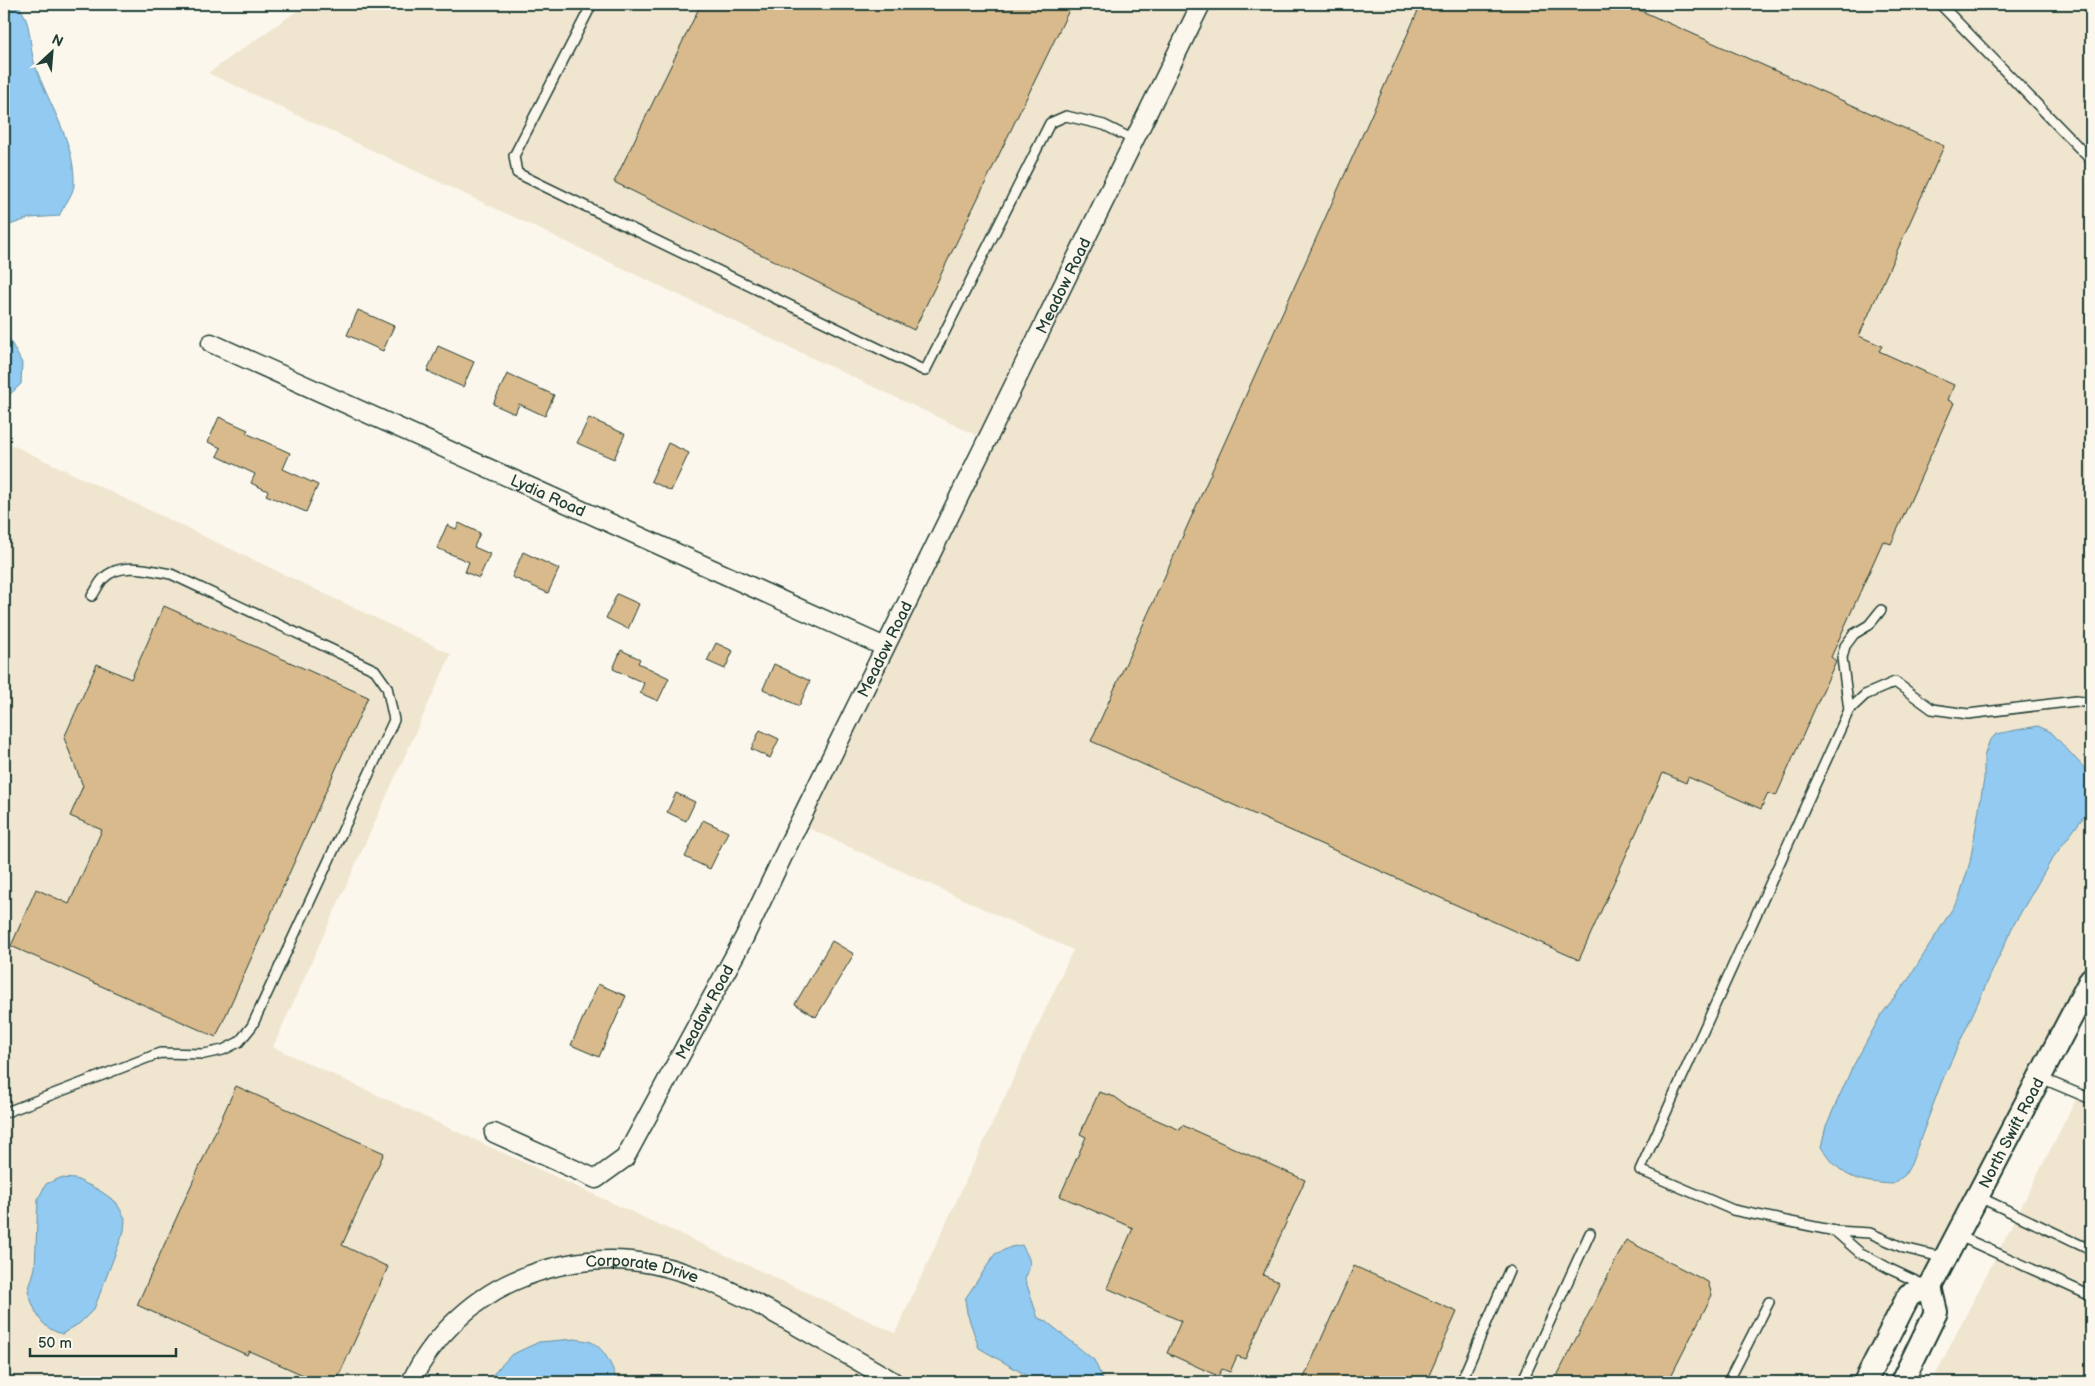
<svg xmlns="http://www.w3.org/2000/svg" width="2095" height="1386" font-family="'Balsamiq Sans',sans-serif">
	<rect width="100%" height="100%" fill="#fbf7ec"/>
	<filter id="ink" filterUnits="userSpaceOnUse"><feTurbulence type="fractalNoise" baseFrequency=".02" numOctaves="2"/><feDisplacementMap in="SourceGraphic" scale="10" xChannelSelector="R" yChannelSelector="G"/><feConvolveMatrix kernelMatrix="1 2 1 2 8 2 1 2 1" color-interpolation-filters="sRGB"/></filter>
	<g filter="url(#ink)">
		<g fill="#f0e5cf">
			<polygon points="307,4 2091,4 2091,955 1877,1382 4,1382 4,441 451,654 273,1047 895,1333 1073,950 791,820 980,437 208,73"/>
			<polygon points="2091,1070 2091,1382 1932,1382 1945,1356"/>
		</g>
		<g fill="#92caf1" stroke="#6492a5">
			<path d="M4,4h13c16,18 11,40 18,61 13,39 41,78 39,120 -1,10 -11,22 -15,31l-29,2 -23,8 -3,9z"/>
			<polygon points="4,329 22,363 21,384 4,400"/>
			<path d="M2038,726l13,6 37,40 3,10v18l-6,15 -33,44 -39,67 -71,155 -31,83 -6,11 -12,9c-37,-2 -51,-6 -72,-37l5,-21 25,-56 30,-55 27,-35 51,-82 11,-36 14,-83v-22l5,-15 7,-8z"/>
			<path d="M60,1178l16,1 23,11 17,12 9,16 -1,13 -30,78 -14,14 -18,11c-23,-7 -26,-21 -34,-42l7,-24 3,-69 8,-15z"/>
			<path d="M1022,1245c8,15 11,17 3,34l13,39 8,3 48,39 10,22h-66l-59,-34 -12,-35 -2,-14 30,-45 16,-7z"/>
			<path d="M575,1339c4,1 11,1 16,3 13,5 23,27 26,40h-131l25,-27 28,-13z"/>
		</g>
		<g fill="#d8ba8c" stroke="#1f3d34">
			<polygon points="701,4 1072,4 914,330 614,182"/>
			<polygon points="1421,4 1626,4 1944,146 1859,336 1882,346 1879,351 1954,385 1948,400 1954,403 1891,544 1883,541 1831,657 1836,661 1776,796 1768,793 1761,809 1688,777 1686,783 1663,773 1579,960 1091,741"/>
			<polygon points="358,310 394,326 383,351 347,335"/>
			<polygon points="438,346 474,362 463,387 427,371"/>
			<polygon points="507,374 554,395 545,416 519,404 515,414 493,404"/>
			<polygon points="219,417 248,430 246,433 290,453 283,469 318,485 306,512 266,495 268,491 251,483 255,474 217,456 221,448 208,442"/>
			<polygon points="589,418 625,434 614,459 577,443"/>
			<polygon points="668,443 689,453 671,491 651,481"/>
			<polygon points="459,523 480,533 474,547 490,554 479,578 465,572 469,562 437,548 447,525 456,529"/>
			<polygon points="523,552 559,569 548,593 512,577"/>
			<polygon points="617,594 639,604 628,629 606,618"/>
			<polygon points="164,606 368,697 216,1037 11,946 36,889 69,904 102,830 70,816 83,786 64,738 97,664 131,679"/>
			<polygon points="716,643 733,651 725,669 707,661"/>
			<polygon points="621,650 640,659 638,663 669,678 658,701 640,693 644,683 613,669"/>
			<polygon points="774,664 810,681 799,706 763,689"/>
			<polygon points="760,730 779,739 770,758 751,749"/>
			<polygon points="676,793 695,802 686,821 667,812"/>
			<polygon points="703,820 728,832 710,869 685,857"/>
			<polygon points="832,941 854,954 816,1017 795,1004"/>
			<polygon points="598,984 626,996 599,1057 571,1045"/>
			<polygon points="236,1086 384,1153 342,1245 388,1267 336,1382 319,1382 249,1351 247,1355 137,1305"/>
			<polygon points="1099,1092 1115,1097 1130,1108 1180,1130 1182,1125 1305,1180 1263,1275 1279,1282 1245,1359 1237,1356 1230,1372 1222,1369 1218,1376 1167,1353 1181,1321 1107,1288 1133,1228 1060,1196 1086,1137 1080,1134"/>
			<polygon points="1626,1240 1708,1282 1712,1295 1668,1382 1554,1382"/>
			<polygon points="1354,1266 1457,1312 1426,1382 1302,1382"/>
		</g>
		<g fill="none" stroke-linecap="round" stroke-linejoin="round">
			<defs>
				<g id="service">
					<polyline points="592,4 514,156 517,173 925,371 1050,123 1066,116 1104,125 1134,140"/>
					<polyline points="1940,4 2091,160"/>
					<polyline points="1849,710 1842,658 1845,646 1854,634 1869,625 1881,610"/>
					<polyline points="2041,1078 2091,1099"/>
					<path d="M4,1113l156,-60 44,1 19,-4 16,-8 13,-16 142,-306 -7,-33 -12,-17 -204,-96c-21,-4 -52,-13 -68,5 -5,5 -7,12 -11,17"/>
					<polyline points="1977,1196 2091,1250"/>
					<polyline points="1835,1231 1859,1252 1892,1270 1924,1285"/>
					<polyline points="1957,1235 2091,1296"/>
					<polyline points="1945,1258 1904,1248 1870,1233 1835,1231 1733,1210 1640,1170 1849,710 1865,695 1895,682 1932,709 1968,714 2076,701 2091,703"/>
					<polyline points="1461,1382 1509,1271"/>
					<polyline points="1522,1382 1590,1233"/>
					<polyline points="1728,1382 1769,1302"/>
				</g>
				<g id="minor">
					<path id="s1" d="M211,343l674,304"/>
					<path id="s2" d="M494,1133l102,46 29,-21 119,-220 47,-99 410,-835"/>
					<path id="s3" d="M411,1382c20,-43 60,-82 103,-101 102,-44 178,-13 269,37 37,21 74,42 111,64"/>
				</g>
				<g id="tertiary">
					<path id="s4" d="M1865,1382l44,-87 21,-8 161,-308"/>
					<polyline points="1902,1382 1936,1312 1930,1287"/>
				</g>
			</defs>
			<use href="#service" stroke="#1f3d34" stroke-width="12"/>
			<use href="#minor" stroke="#1f3d34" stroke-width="21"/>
			<use href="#tertiary" stroke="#1f3d34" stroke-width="26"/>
			<use href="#service" stroke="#fbf7ec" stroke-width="9"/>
			<use href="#minor" stroke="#fbf7ec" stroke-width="18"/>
			<use href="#tertiary" stroke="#fbf7ec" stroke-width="22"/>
		</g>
	</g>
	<g text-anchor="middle" stroke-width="4.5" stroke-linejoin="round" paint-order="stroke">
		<g font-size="16" fill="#1f3d34" stroke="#fbf7ec">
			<text dy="6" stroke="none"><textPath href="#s2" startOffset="1124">Meadow Road</textPath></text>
			<text dy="6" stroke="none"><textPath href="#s1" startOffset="370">Lydia Road</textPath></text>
			<text dy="6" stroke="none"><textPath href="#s2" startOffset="719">Meadow Road</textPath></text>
			<text dy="6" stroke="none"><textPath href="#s2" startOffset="314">Meadow Road</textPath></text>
			<text dy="6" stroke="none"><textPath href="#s4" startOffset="294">North Swift Road</textPath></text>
			<text dy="6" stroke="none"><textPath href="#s3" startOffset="279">Corporate Drive</textPath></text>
		</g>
	</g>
	<rect width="2095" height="1386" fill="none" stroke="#fbf7ec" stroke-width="20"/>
	<rect x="10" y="10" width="2075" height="1366" fill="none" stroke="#1f3d34" stroke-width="2" filter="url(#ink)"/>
	<g transform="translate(52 52) rotate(26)" stroke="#fbf7ec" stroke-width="4" paint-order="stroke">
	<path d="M0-4L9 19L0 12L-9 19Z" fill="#1f3d34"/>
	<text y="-8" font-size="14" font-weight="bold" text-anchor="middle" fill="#1f3d34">N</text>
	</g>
	<path d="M30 1348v8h146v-8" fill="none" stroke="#1f3d34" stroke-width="2.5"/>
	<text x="38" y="1348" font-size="15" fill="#1f3d34" stroke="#fbf7ec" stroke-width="4" paint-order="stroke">50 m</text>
</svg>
